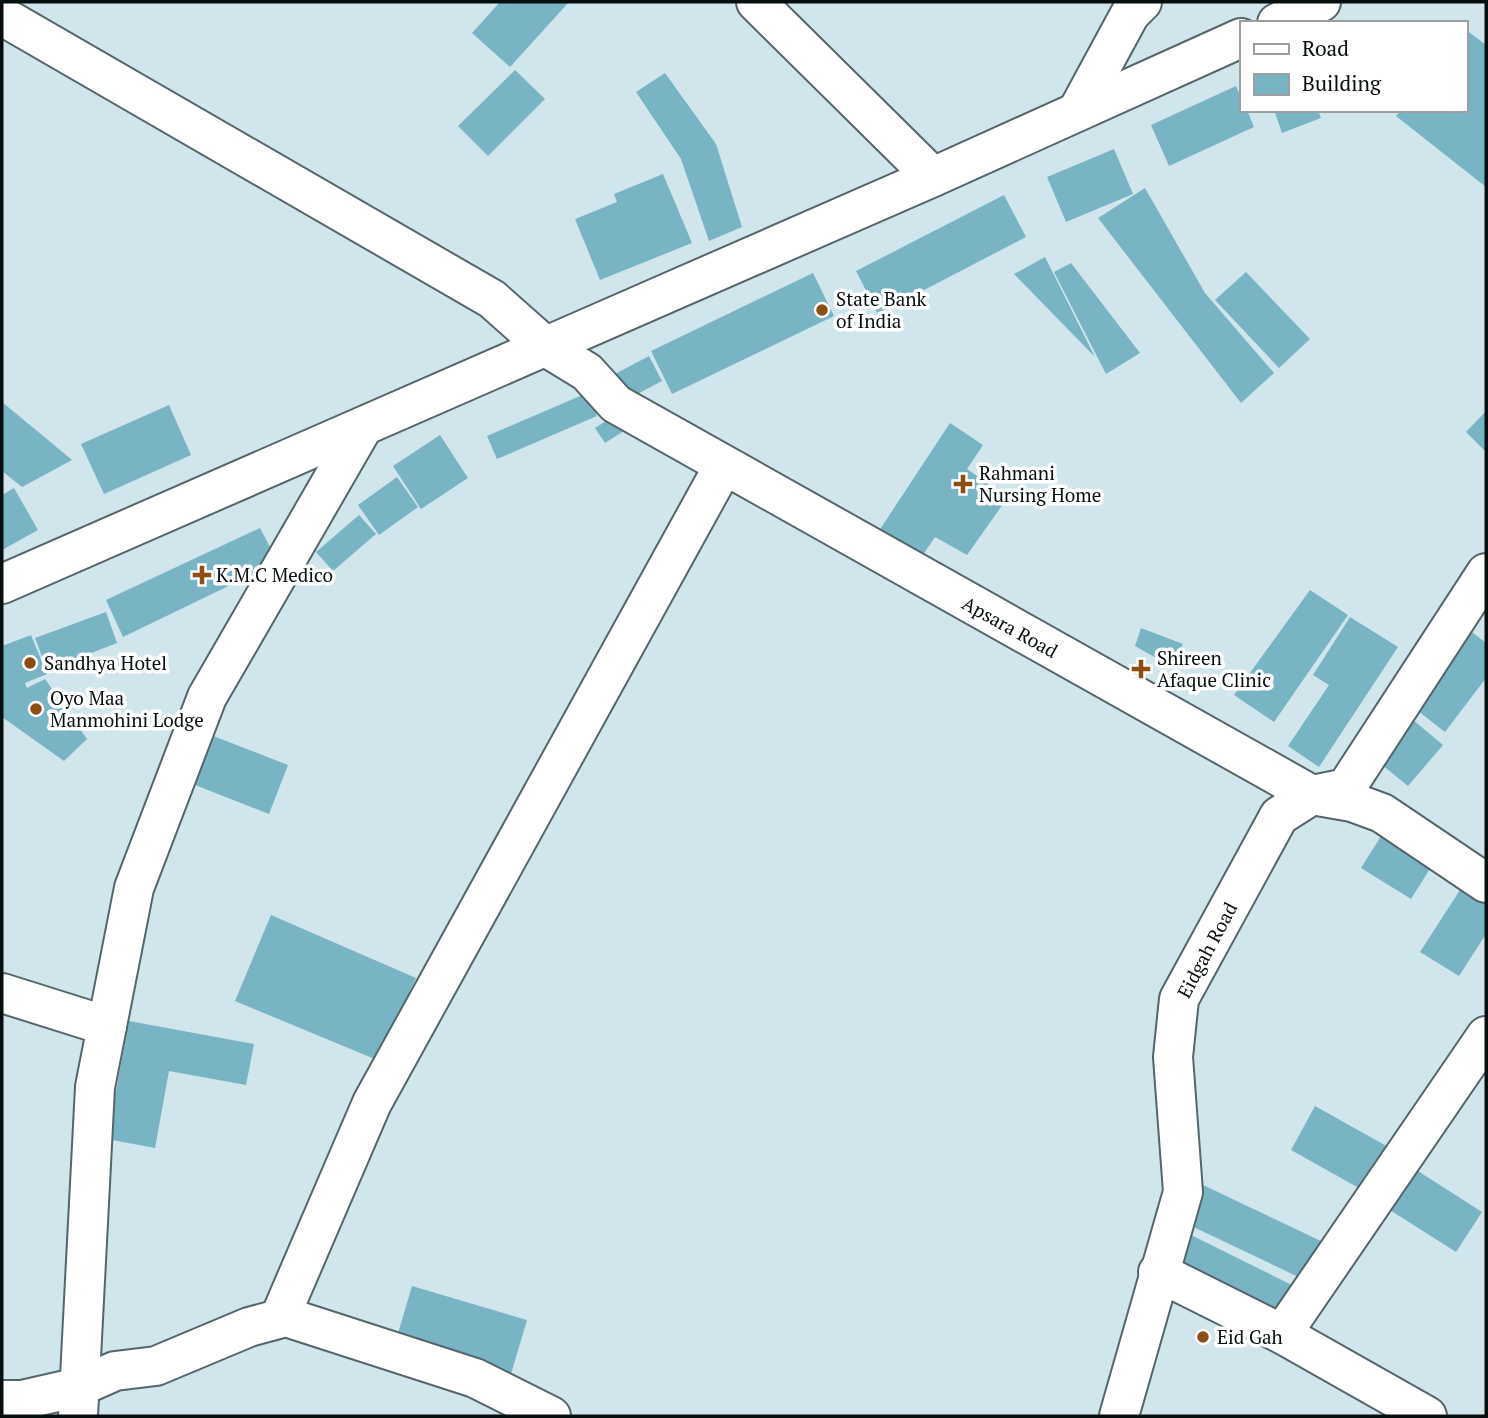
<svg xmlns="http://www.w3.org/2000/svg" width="1488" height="1418" font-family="'PT Serif',serif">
	<rect width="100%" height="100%" fill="#d1e6ec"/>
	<g fill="#79b4c4">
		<polygon points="500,2 569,2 510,67 472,33"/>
		<polygon points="1465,29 1486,45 1486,187 1396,116 1401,110 1465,110"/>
		<polygon points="515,70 545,99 488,156 458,126"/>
		<polygon points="665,73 716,144 742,227 709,241 681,159 636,92"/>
		<polygon points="1236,86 1241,98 1241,110 1247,110 1254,127 1169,166 1151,125"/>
		<polygon points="1274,110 1318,110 1321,118 1282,133"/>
		<polygon points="1114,149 1133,194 1066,222 1047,177"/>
		<polygon points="663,174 692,243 600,280 575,219 617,202 614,194"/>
		<polygon points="1145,188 1205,293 1274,373 1241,403 1098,218"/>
		<polygon points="1004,195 1026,237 878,314 856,271"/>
		<polygon points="1045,257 1094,355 1094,356 1014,274"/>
		<polygon points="1071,263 1140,353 1106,374 1054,272"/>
		<polygon points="1246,272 1310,339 1279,368 1215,300"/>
		<polygon points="813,273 834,316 672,394 651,351"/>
		<polygon points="649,356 662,381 628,399 615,374"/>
		<polygon points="587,393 597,416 497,459 487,436"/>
		<polygon points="2,402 42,435 72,460 22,487 2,471"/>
		<polygon points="169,405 191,455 104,494 81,444"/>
		<polygon points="1486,411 1486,452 1466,432"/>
		<polygon points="617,414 627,429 605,443 595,428"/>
		<polygon points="950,423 983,445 967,469 1008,497 967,555 935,537 914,568 873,540"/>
		<polygon points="440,435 468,478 421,509 393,466"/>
		<polygon points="397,477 418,507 379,535 358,505"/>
		<polygon points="14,488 38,530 2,550 2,495"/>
		<polygon points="359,515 376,534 333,571 316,552"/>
		<polygon points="260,528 278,562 123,637 106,600"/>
		<polygon points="1310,590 1348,615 1274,722 1234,695"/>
		<polygon points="106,612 117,643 47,670 35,638"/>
		<polygon points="1350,617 1398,647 1319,767 1288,746 1329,685 1313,675"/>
		<polygon points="1141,628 1183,644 1170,666 1135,646"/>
		<polygon points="1468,629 1486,643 1486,678 1445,732 1409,704"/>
		<polygon points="31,635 47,674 25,683 27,688 45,679 87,739 64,761 2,717 2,646"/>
		<polygon points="1406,714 1443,745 1408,786 1371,756"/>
		<polygon points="208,734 288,765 269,814 190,783"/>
		<polygon points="1388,825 1438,856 1411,899 1361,868"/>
		<polygon points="1462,887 1486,902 1486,934 1459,976 1420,952"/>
		<polygon points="271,915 416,978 377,1060 235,1001"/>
		<polygon points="129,1021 254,1044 246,1085 169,1071 155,1148 107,1139"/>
		<polygon points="1315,1106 1390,1148 1366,1192 1291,1150"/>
		<polygon points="1407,1164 1482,1212 1456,1252 1382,1205"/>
		<polygon points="1203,1185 1325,1243 1307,1281 1185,1223"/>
		<polygon points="1187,1233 1300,1289 1282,1325 1169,1269"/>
		<polygon points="412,1286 527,1320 511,1374 396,1340"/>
	</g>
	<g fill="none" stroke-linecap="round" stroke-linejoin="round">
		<defs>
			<g id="minor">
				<polyline points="756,2 933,177"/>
				<polyline points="2,16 492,299 546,347 587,372 616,404 1312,795 1352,802 1382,813 1486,883"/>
				<polyline points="1078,110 1130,14 1142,2"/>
				<polyline points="2,993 107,1026"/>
				<polyline points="1158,1272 1282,1334 1427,1416"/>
				<polyline points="280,1317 372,1103 723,467"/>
				<polyline points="1282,1334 1486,1036"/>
				<polyline points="2,1400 22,1400 79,1387 115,1371 156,1366 249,1327 286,1317 475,1378 551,1416"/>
				<polyline points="78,1416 95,1087 134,888 207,697 363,427"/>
				<polyline points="1119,1416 1183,1192 1173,1057 1179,999 1279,816 1312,795 1346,788 1486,573"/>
			</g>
			<g id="major">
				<polyline points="1277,23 1321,2"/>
				<polyline points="2,584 933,177 1241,38"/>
			</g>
		</defs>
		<use href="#minor" stroke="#54666b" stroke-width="42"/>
		<use href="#major" stroke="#54666b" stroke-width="42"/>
		<use href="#minor" stroke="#fff" stroke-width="38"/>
		<use href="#major" stroke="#fff" stroke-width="38"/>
	</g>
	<g fill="#8d4e14" stroke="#fff" stroke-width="2.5">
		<circle cx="822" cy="310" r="7"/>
		<path d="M959.5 473.5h7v7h7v7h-7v7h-7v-7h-7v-7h7z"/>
		<path d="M198.5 564.5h7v7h7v7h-7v7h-7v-7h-7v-7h7z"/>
		<circle cx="30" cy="663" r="7"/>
		<path d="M1137.5 658.5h7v7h7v7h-7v7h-7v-7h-7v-7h7z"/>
		<circle cx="36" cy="709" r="7"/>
		<circle cx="1203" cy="1337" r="7"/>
	</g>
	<g text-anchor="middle" stroke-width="7" stroke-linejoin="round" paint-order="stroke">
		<g font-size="19" fill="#070e10" stroke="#fff" text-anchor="start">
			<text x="836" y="306">State Bank<tspan x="836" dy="22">of India</tspan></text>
			<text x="979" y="480">Rahmani<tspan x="979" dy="22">Nursing Home</tspan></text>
			<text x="216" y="582">K.M.C Medico</text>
			<text x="1157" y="665">Shireen<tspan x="1157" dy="22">Afaque Clinic</tspan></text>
			<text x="44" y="670">Sandhya Hotel</text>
			<text x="50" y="705">Oyo Maa<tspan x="50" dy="22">Manmohini Lodge</tspan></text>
			<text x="1217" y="1344">Eid Gah</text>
		</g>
		<g font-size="19" fill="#070e10" stroke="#fff">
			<text transform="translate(1010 627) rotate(29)" y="7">Apsara Road</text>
			<text transform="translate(1207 950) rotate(-62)" y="7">Eidgah Road</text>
		</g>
	</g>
	<rect width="1488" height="1418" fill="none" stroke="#070e10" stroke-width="7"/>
	<rect x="1240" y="21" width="228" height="91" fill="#ffffff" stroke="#9c9f9f" stroke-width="2"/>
	<rect x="1254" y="44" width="35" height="10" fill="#ffffff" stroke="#9c9f9f" stroke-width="2"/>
	<text x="1302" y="56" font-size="21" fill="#070e10">Road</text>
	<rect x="1254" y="74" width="35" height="21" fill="#79b4c4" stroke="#9c9f9f" stroke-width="2"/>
	<text x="1302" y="91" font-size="21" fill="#070e10">Building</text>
</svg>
